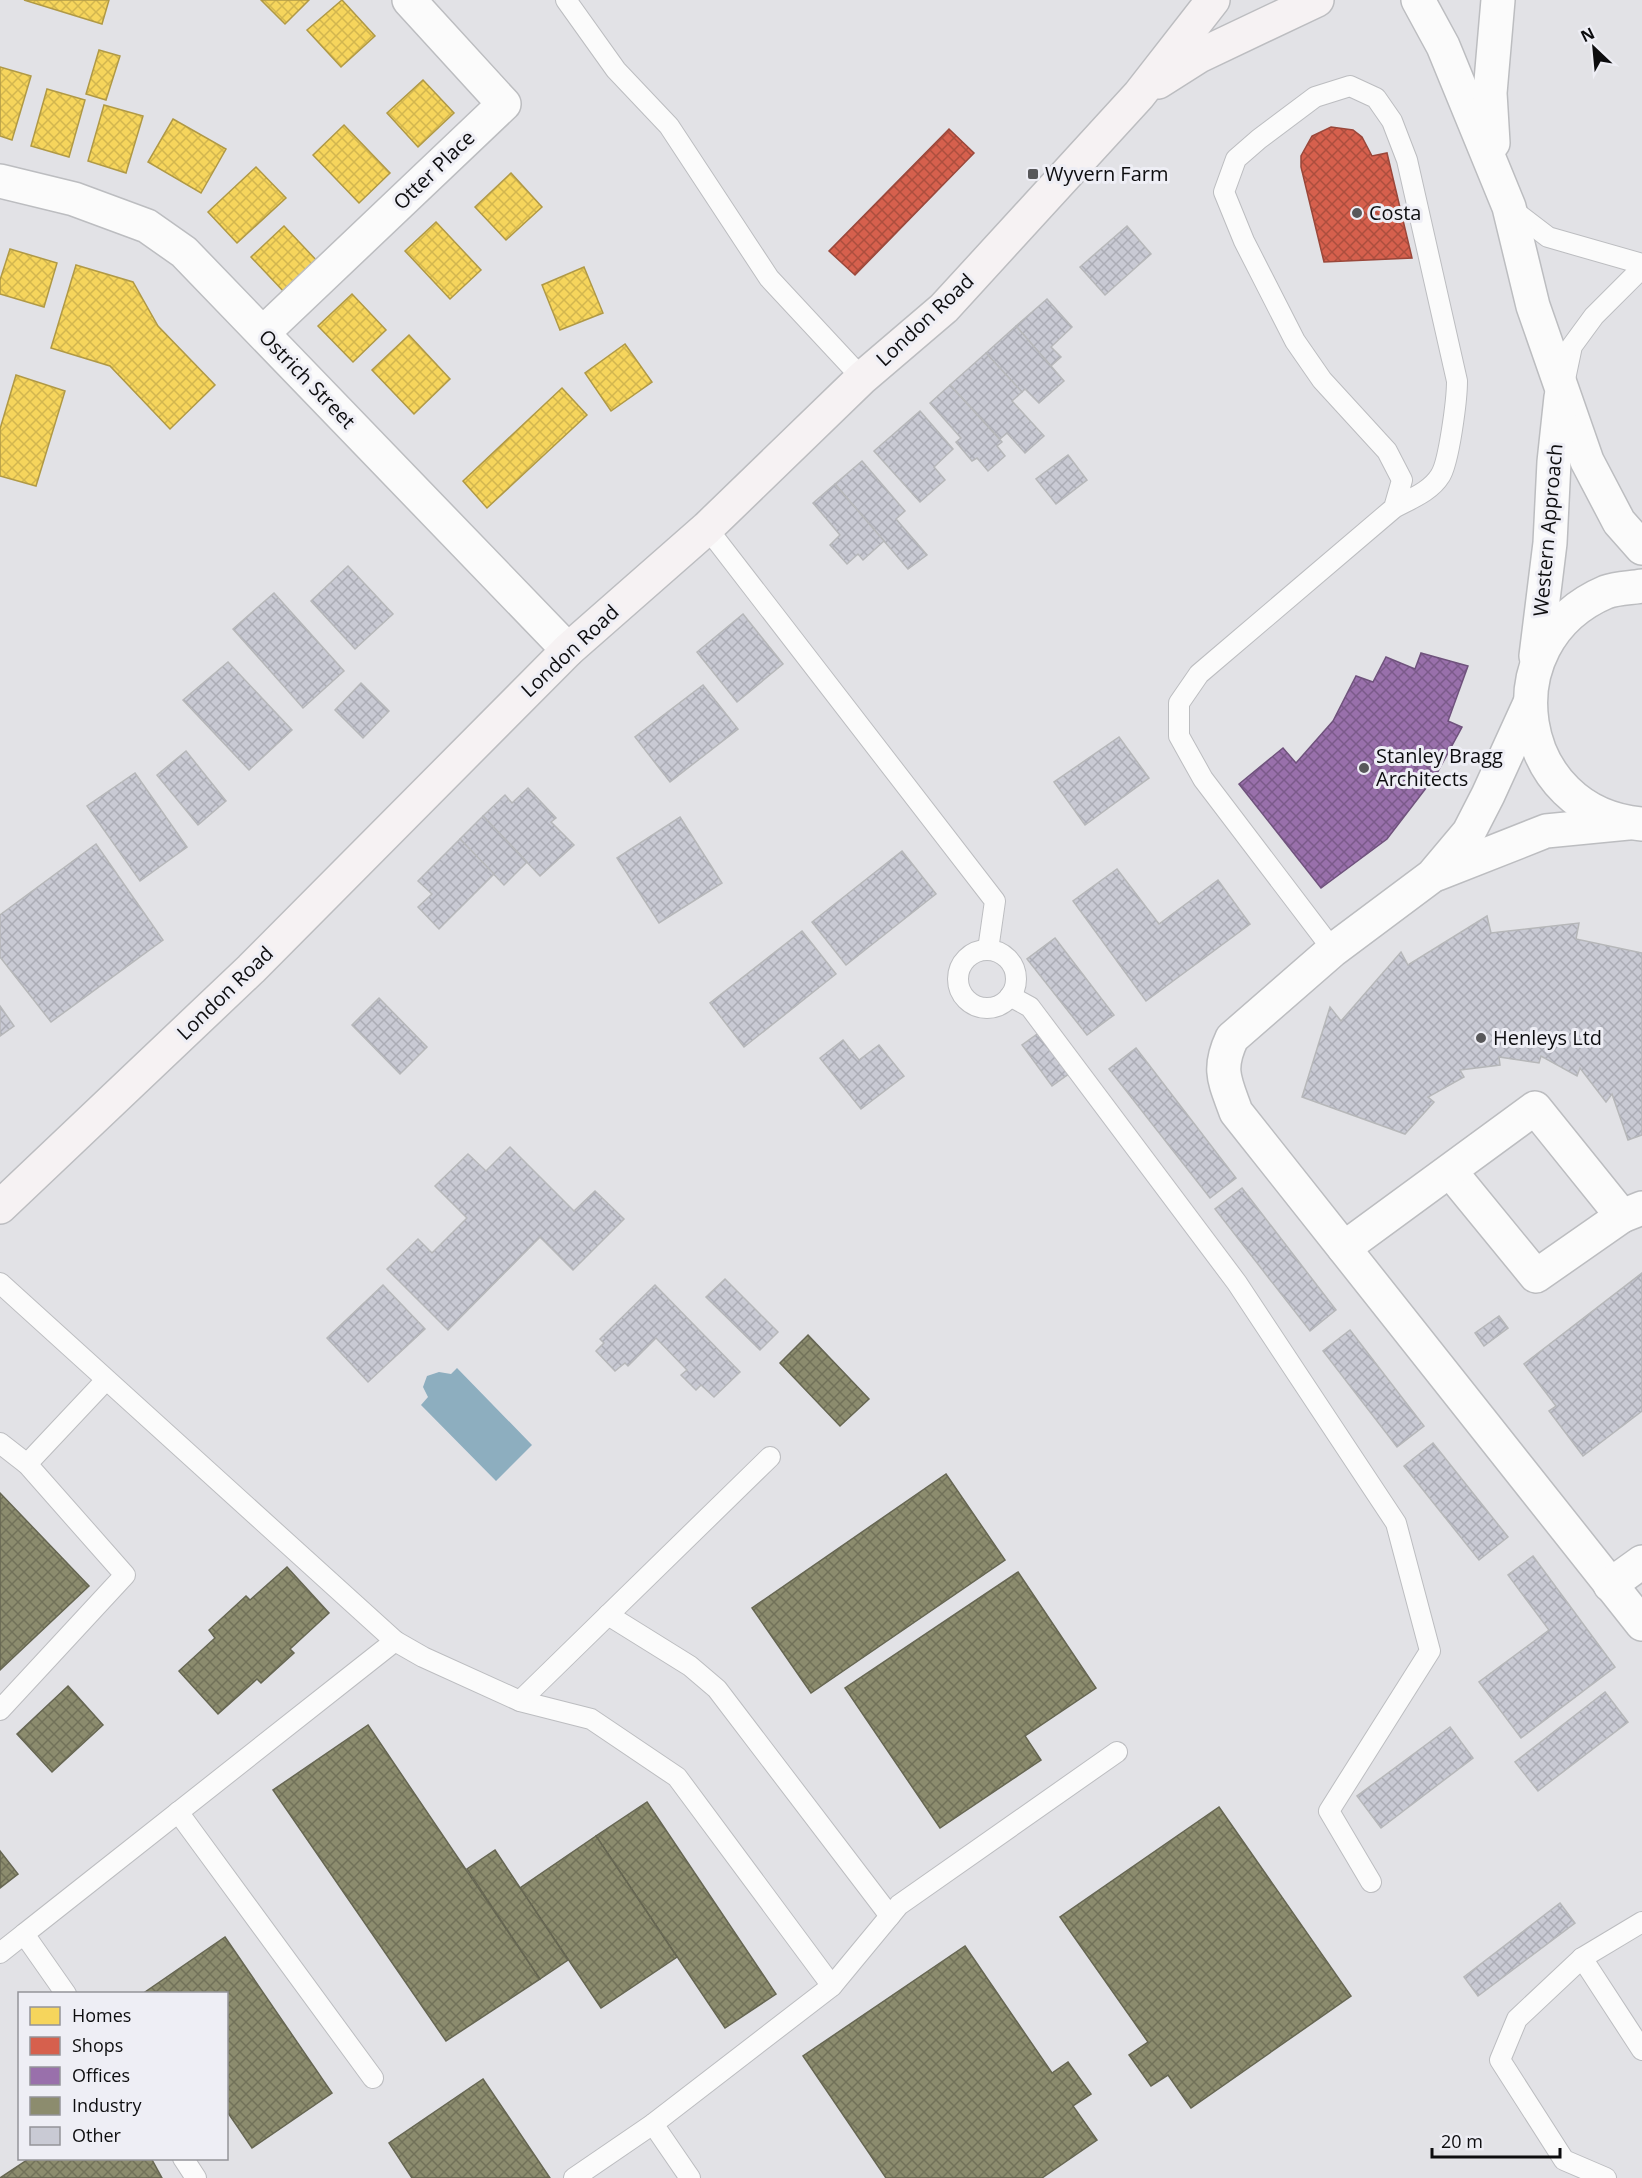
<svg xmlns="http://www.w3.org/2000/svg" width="1642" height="2178" font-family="'Open Sans',sans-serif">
	<defs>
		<pattern id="homes-cross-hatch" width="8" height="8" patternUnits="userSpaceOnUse" patternTransform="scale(1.5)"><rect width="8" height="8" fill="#f6d55c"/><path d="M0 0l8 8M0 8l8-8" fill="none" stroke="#d2b64f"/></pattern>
		<pattern id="shops-cross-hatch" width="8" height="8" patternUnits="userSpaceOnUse" patternTransform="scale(1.5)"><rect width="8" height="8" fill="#d6604d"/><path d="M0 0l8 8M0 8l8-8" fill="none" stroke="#ac4e3e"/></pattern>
		<pattern id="offices-cross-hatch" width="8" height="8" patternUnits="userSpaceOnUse" patternTransform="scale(1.5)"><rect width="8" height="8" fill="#9970ab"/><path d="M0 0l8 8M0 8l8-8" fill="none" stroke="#7b5a8a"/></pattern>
		<pattern id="industry-cross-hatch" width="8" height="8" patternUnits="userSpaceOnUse" patternTransform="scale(1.5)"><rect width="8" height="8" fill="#8c8c6e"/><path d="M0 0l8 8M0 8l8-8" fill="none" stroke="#717159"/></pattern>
		<pattern id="building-cross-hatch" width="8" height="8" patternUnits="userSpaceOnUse" patternTransform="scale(1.5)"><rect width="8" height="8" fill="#c9cad4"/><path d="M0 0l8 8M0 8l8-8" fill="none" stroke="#abacb5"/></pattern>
	</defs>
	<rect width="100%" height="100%" fill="#e2e2e6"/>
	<polygon fill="#8daebf" points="457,1368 532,1445 496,1481 421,1405 428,1397 423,1387 427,1376 439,1372 451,1374"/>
	<g fill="url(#homes-cross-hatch)" stroke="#b09945" stroke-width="1.5">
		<polygon points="24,0 109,0 102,24"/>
		<polygon points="261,0 309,0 285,24"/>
		<polygon points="342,0 375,36 341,67 307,30"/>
		<polygon points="99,50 120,56 106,100 86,94"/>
		<polygon points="0,67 31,76 12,140 0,136"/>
		<polygon points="423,80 454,113 418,147 387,113"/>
		<polygon points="47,89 85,100 69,157 31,146"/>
		<polygon points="104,105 143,116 126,173 88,161"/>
		<polygon points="173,119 226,149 201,193 148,162"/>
		<polygon points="344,125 390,173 359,203 313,155"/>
		<polygon points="256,167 286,198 237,243 208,212"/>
		<polygon points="511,173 542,207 506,240 475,207"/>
		<polygon points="436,222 481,270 450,299 405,251"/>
		<polygon points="284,226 318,262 285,293 251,257"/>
		<polygon points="10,249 57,263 44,307 0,294 0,280"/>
		<polygon points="76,265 133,282 158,326 215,385 170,429 110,366 51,348"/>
		<polygon points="584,267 603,313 560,330 542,285"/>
		<polygon points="352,294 386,330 353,362 318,326"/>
		<polygon points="409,335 450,379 414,414 372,370"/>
		<polygon points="625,344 652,382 611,411 585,373"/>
		<polygon points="16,375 65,391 36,486 0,476 0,429"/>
		<polygon points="562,388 587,415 487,508 463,481"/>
	</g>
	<g fill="url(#shops-cross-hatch)" stroke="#9a473a" stroke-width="1.5">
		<polygon points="1331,127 1353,130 1362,137 1372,156 1387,153 1412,258 1324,262 1301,167 1301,156 1312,136"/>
		<polygon points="949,129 974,153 855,275 829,251"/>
	</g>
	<polygon fill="url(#offices-cross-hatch)" stroke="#6f527c" stroke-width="1.5" points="1421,653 1468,666 1448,721 1462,727 1436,775 1387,839 1321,888 1239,784 1283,748 1296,763 1333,721 1356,676 1373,682 1386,657 1415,669"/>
	<g fill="url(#industry-cross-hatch)" stroke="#666652" stroke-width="1.5">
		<polygon points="808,1335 869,1399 840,1426 780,1363"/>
		<polygon points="946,1474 1005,1560 811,1693 752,1608"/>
		<polygon points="0,1493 89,1586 0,1670"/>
		<polygon points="287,1567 329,1613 290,1649 294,1653 261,1683 257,1679 218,1714 179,1671 215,1638 209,1630 246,1596 250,1600"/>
		<polygon points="1018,1572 1096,1688 1025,1736 1041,1760 940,1828 845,1688"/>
		<polygon points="68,1686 103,1725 52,1772 17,1734"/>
		<polygon points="368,1725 540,1979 446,2041 273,1790"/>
		<polygon points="647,1802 776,1994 725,2028 596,1836"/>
		<polygon points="1219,1807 1351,1996 1191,2108 1168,2075 1151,2086 1129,2055 1148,2042 1060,1917"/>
		<polygon points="596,1836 677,1957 601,2008 520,1888"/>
		<polygon points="495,1850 568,1960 540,1979 467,1869"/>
		<polygon points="0,1851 18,1874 0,1888"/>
		<polygon points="225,1937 332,2093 252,2148 226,2110 226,1994 145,1992"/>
		<polygon points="965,1946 1052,2073 1068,2062 1091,2094 1073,2106 1097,2140 1042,2178 886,2178 803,2056"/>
		<polygon points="483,2079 550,2178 412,2178 389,2143"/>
		<polygon points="30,2158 151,2158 162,2178 0,2178"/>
	</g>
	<g fill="url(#building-cross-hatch)" stroke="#b6b7b9" stroke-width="1.5">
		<polygon points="1127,226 1151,254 1105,295 1080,267"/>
		<polygon points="1047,299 1072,327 1051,347 1061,357 1051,366 1016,326"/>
		<polygon points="1016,326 1064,381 1039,403 1025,389 1022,392 986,353"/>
		<polygon points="986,353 1022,392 1012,401 1044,436 1025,453 1007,433 1000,439 950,385"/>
		<polygon points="950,385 1002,442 997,446 1005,456 988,471 977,458 972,461 956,442 961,438 930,403"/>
		<polygon points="920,411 953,449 934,467 945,480 920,502 874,451"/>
		<polygon points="1068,455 1087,480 1056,504 1036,479"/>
		<polygon points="862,461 905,511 896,519 927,555 908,569 835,484"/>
		<polygon points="835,484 884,541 863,560 858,554 847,564 830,545 840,535 813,503"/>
		<polygon points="348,566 393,614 355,649 311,601"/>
		<polygon points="274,593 344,671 303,708 233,629"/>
		<polygon points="743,614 783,664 737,702 697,652"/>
		<polygon points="228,662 292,730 249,770 183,700"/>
		<polygon points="361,683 389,711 363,738 335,710"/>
		<polygon points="703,685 738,729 670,782 635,737"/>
		<polygon points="1119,737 1149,778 1085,825 1054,782"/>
		<polygon points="186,751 226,801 198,825 157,775"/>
		<polygon points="135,773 187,847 140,881 87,806"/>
		<polygon points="528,788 556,818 551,822 574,845 540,876 483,816 505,795 512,803"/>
		<polygon points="483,816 527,862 504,885 460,839"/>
		<polygon points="680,817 722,883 659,923 617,858"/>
		<polygon points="460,839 494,874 439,929 418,907 432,894 418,881"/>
		<polygon points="96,844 163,940 51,1022 0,957 0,915"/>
		<polygon points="902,851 936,894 846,965 812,922"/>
		<polygon points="1117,869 1159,924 1218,880 1250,924 1146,1001 1073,901"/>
		<polygon points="1487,916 1491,933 1579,923 1576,939 1642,953 1642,1135 1628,1140 1612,1094 1606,1102 1580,1068 1577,1076 1541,1056 1539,1063 1499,1057 1500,1065 1460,1070 1464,1077 1428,1097 1434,1102 1405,1134 1302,1097 1330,1007 1341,1021 1401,952 1408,965"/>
		<polygon points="802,931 836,974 744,1047 710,1003"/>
		<polygon points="1055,938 1114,1015 1087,1035 1027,959"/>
		<polygon points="379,998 427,1047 400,1074 352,1025"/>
		<polygon points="0,1006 14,1026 0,1036"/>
		<polygon points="1040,1032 1070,1073 1052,1086 1022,1045"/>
		<polygon points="843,1040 859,1060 879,1045 904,1076 861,1109 820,1058"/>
		<polygon points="1136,1048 1236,1178 1210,1198 1109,1069"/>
		<polygon points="510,1147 574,1211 595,1191 624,1219 573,1270 540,1237 448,1330 387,1269 418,1239 432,1253 467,1218 435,1186 468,1154 486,1171"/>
		<polygon points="1242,1188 1336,1310 1310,1331 1215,1209"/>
		<polygon points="1642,1273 1642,1411 1583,1456 1549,1411 1556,1406 1524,1364"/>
		<polygon points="725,1279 778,1332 760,1350 706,1297"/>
		<polygon points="383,1285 425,1329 368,1382 327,1338"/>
		<polygon points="655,1285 740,1372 714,1397 701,1385 696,1390 681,1375 687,1370 656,1338 628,1366 625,1363 615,1371 596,1351 604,1343 600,1339"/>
		<polygon points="1499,1316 1508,1328 1484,1346 1475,1333"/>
		<polygon points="1350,1330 1424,1426 1397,1447 1323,1351"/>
		<polygon points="1433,1443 1508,1537 1479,1560 1404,1466"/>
		<polygon points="1533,1556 1615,1667 1521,1738 1479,1682 1549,1630 1508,1575"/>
		<polygon points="1605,1692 1628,1722 1538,1791 1515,1762"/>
		<polygon points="1450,1727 1473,1758 1381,1828 1357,1796"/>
		<polygon points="1560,1903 1575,1923 1478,1996 1464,1977"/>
	</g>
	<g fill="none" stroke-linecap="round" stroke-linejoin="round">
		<defs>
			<g id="service">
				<polyline points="566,0 616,70 669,126 769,278 862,378"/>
				<polyline points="1509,207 1548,237 1642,264"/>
				<polyline points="1564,384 1572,346 1594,316 1642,268"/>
				<polyline points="707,528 995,901 988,950"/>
				<circle cx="987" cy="979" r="29"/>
				<path d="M1333,950l-130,-171 -24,-43v-33l20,-29 195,-166 8,-28 -15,-29 -65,-71 -27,-39 -51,-100 -20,-49 12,-33 23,-20 56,-42 35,-11 26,12 16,23 15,39 50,221c0,18 -8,82 -17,95 -10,16 -30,23 -46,32"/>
				<polyline points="1010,996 1030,1007 1237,1283 1396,1523 1430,1651 1329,1811 1371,1882"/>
				<polyline points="0,1283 395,1641 423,1657 520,1701 591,1719 677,1777 832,1986"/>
				<polyline points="0,1443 27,1464 125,1575 0,1710"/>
				<polyline points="27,1464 106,1380"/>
				<polyline points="608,1615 690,1666 717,1689 890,1916"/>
				<polyline points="520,1701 770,1457"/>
				<polyline points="178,1812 373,2078"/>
				<polyline points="0,1953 24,1934"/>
				<polyline points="1582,1958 1642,2050"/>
				<polyline points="66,1994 24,1934 395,1641"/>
				<polyline points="653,2124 690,2178"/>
				<polyline points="183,2158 196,2178"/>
				<polyline points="574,2178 653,2124 832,1986 899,1905 1117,1752"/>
				<polyline points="1606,2178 1564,2160 1500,2060 1517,2019 1582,1958 1642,1922"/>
			</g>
			<g id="minor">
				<polyline points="0,181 74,199 147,226 184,252 568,650"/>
				<polyline points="263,333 504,104 409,0"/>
				<path d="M1529,705l-41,90 -19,37 -37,44 -99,74 -101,88c-15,32 -7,43 4,74l406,512"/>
				<polyline points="1437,874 1546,831 1628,823"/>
				<polyline points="1450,1171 1536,1276 1622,1216"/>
				<polyline points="1344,1248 1535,1108 1622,1216 1642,1208"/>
				<polyline points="1610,1585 1642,1562"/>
			</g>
			<g id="tertiary">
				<polyline points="1418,0 1443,46 1509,207 1533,306 1587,461 1619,522 1642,548"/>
				<polyline points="1493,143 1490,93 1498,0"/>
				<path d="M1642,586c-11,2 -25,2 -36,6 -118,50 -91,222 36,232"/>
				<polyline points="1536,656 1550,543 1554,462 1561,397"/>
			</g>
			<g id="secondary">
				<polyline points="1158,82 1199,56 1317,0"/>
				<polyline points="0,1207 251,969 568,650 707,528 862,378 944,308 1139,95 1213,0"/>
			</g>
		</defs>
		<use href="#service" stroke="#bcbdc0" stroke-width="22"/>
		<use href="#minor" stroke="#bcbdc0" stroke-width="36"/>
		<use href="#tertiary" stroke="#bcbdc0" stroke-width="36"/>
		<use href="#secondary" stroke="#bcbdc0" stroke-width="36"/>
		<use href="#service" stroke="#fbfbfb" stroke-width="20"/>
		<use href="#minor" stroke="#fbfbfb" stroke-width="33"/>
		<use href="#tertiary" stroke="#fbfbfb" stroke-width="33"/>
		<use href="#secondary" stroke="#f6f2f3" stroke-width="33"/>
	</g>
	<g fill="#58585a" stroke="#eeeef5" stroke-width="2">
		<rect x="1027" y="168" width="12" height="12" rx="3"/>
		<circle cx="1357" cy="213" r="6"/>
		<circle cx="1364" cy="768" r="6"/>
		<circle cx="1481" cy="1038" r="6"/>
	</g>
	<g text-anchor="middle" stroke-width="6" stroke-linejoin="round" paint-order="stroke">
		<g font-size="20" fill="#0d0d0f" stroke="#eeeef5">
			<text transform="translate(434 170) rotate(-44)" y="7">Otter Place</text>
			<text transform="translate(925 320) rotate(-43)" y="7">London Road</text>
			<text transform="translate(307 379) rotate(46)" y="7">Ostrich Street</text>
			<text transform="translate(1548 530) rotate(-85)" y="7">Western Approach</text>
			<text transform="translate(570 651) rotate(-43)" y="7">London Road</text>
			<text transform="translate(225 993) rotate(-44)" y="7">London Road</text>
		</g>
		<g font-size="20" fill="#0d0d0f" stroke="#eeeef5" text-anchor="start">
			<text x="1045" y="181">Wyvern Farm</text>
			<text x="1369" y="220">Costa</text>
			<text x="1376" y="763">Stanley Bragg<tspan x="1376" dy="23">Architects</tspan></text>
			<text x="1493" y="1045">Henleys Ltd</text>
		</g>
	</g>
	<rect x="18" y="1992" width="210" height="168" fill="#eeeef5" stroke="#949499" stroke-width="1.5"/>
	<rect x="30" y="2007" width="30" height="18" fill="#f6d55c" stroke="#949499" stroke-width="1.5"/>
	<text x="72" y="2022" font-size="18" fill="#0d0d0f">Homes</text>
	<rect x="30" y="2037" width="30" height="18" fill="#d6604d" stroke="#949499" stroke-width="1.5"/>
	<text x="72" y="2052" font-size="18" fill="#0d0d0f">Shops</text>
	<rect x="30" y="2067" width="30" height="18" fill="#9970ab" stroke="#949499" stroke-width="1.5"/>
	<text x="72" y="2082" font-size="18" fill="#0d0d0f">Offices</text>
	<rect x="30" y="2097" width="30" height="18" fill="#8c8c6e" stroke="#949499" stroke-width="1.5"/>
	<text x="72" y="2112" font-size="18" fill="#0d0d0f">Industry</text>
	<rect x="30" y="2127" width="30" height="18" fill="#c9cad4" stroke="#949499" stroke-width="1.5"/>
	<text x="72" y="2142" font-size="18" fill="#0d0d0f">Other</text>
	<g transform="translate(1594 48) rotate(334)" stroke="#eeeef5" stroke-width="4.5" paint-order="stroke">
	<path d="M0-4.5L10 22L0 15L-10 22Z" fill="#0d0d0f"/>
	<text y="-9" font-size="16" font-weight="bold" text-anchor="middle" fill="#0d0d0f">N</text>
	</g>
	<path d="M1432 2148v9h128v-9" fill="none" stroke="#0d0d0f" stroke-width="3"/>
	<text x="1441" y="2148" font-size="18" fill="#0d0d0f" stroke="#eeeef5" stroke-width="4.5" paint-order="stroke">20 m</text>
</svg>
